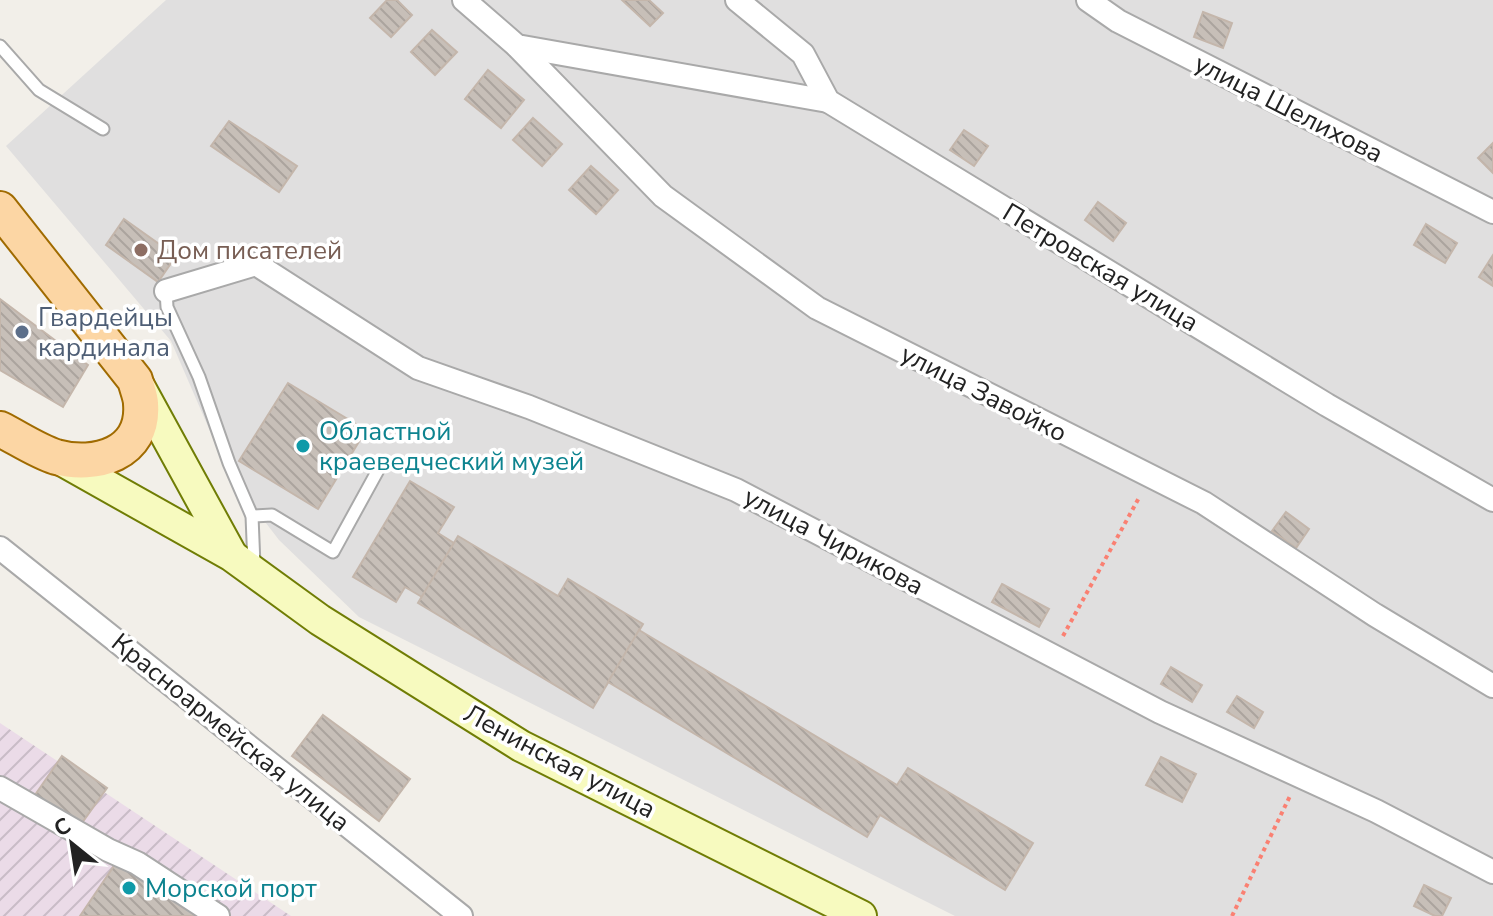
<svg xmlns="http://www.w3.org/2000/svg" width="1493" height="916" font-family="'Nunito Sans',sans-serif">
	<defs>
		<pattern id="industrial-furrows" width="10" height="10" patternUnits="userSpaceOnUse" patternTransform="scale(2)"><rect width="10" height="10" fill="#ebdbe8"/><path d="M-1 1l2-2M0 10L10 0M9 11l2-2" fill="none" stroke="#c9bcc7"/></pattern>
		<pattern id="building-back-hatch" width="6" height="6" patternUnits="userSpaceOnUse" patternTransform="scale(2)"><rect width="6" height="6" fill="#c7bfb8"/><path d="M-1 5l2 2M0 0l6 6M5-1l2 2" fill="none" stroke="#aba49e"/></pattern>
	</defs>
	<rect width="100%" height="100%" fill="#f2efe9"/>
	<polygon fill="#e0dfdf" points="166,0 1493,0 1493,916 955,916 359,617 279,540 229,475 171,341 6,146"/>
	<polygon fill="url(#industrial-furrows)" points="0,723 291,916 0,916"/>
	<g fill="url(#building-back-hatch)" stroke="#c4b6ab" stroke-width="2">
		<polygon points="387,0 397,0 412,15 391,37 370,18"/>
		<polygon points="622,0 649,0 663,13 650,26"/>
		<polygon points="1203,12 1232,23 1223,48 1194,37"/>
		<polygon points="432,30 457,52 435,75 411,52"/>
		<polygon points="488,70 524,100 501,128 465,99"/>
		<polygon points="533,118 562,144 542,166 513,140"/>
		<polygon points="229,121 297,166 279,192 211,146"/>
		<polygon points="964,130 988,146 974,166 950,150"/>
		<polygon points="1493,143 1493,173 1478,158"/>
		<polygon points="591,166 618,190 596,214 569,190"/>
		<polygon points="1098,202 1126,223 1113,241 1085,220"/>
		<polygon points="124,219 176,256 158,282 106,245"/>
		<polygon points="1426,224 1457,243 1445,263 1414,245"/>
		<polygon points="1493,255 1493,286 1479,277"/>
		<polygon points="0,299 88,365 63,407 0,370"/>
		<polygon points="288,383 366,430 318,509 239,461"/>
		<polygon points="410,481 454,507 438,533 454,543 422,597 405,587 396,602 353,577"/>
		<polygon points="1286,512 1309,529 1296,548 1272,531"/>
		<polygon points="458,536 558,596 568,579 643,624 593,708 418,603"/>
		<polygon points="1002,584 1049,609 1039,627 992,602"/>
		<polygon points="639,630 897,785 908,768 1033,843 1005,890 880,815 867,837 608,682"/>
		<polygon points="1171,667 1202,685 1192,702 1161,684"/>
		<polygon points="1237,696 1263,712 1254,728 1227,712"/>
		<polygon points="323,715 410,779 379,821 292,756"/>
		<polygon points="62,756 107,788 79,827 35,795"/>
		<polygon points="1161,757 1196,774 1182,802 1146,785"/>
		<polygon points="118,860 202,916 80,916"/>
		<polygon points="1424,885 1451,898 1442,916 1435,916 1414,906"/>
	</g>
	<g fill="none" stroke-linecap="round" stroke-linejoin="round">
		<defs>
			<g id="lane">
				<polyline points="0,46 39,90 103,129"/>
				<polyline points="166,291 167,307 199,377 229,463 252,516 254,565"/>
				<polyline points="252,516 272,515 333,552 383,461"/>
			</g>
			<g id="street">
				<polyline points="464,0 517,46 828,101"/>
				<polyline points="737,0 803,54 828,101 1327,405 1493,500"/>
				<polyline points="1088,0 1118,21 1493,212"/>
				<polyline points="517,46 663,196 817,308 1204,503 1375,615 1493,686"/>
				<polyline points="166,291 256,264 418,368 529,407 736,490 1160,712 1376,811 1493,872"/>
				<polyline points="0,548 461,916"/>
				<polyline points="0,788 108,850 137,863 218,916"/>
			</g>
			<g id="secondary">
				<polyline points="139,386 231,554"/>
				<polyline points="56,457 232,556 320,620 521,746 861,916"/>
			</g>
			<path id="primary" d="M0,209l135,171c2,8 6,17 6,24 4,50 -46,64 -85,53 -19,-6 -38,-19 -56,-28"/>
		</defs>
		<use href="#lane" stroke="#a9a9a9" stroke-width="15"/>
		<use href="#street" stroke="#a9a9a9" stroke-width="26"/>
		<use href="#secondary" stroke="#707d05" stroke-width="34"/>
		<use href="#primary" stroke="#a06b00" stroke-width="38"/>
		<g stroke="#fa8072" stroke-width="4" stroke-dasharray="4 4" stroke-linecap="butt">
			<polyline points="1063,636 1140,496"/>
			<polyline points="1232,916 1290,796"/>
		</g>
		<use href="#lane" stroke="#fff" stroke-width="11"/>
		<use href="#street" stroke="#fff" stroke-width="22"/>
		<use href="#secondary" stroke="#f7fabf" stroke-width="30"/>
		<use href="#primary" stroke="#fcd6a4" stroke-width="34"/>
	</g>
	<circle fill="#8d6e63" stroke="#fff" stroke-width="3" cx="141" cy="250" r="8"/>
	<circle fill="#5c6f8a" stroke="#fff" stroke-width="3" cx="22" cy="332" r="8"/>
	<g fill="#0f9aa8" stroke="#fff" stroke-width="3">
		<circle cx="303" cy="446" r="8"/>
		<circle cx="129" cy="888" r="8"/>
	</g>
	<g text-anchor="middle" stroke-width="7" stroke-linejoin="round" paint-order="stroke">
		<g font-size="26" fill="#222" stroke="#fff">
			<text transform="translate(1289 108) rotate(27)" y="9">улица Шелихова</text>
			<text transform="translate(1101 267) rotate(31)" y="9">Петровская улица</text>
			<text transform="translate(984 393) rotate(27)" y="9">улица Завойко</text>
			<text transform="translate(834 541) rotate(28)" y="9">улица Чирикова</text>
			<text transform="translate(231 732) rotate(39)" y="9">Красноармейская улица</text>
			<text transform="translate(560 761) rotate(28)" y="9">Ленинская улица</text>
		</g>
		<g font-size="26" fill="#785e54" stroke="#fff" text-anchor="start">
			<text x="157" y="259">Дом писателей</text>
		</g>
		<g font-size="26" fill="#4e5e75" stroke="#fff" text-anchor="start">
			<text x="38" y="326">Гвардейцы<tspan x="38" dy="30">кардинала</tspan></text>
		</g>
		<g font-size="26" fill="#0d838f" stroke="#fff" text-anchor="start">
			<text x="319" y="440">Областной<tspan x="319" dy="30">краеведческий музей</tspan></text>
			<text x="145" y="897">Морской порт</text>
		</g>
	</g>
	<g transform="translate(72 844) rotate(330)" stroke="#ffffff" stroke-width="6" paint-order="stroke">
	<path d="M0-6L14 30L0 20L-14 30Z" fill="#222222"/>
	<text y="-12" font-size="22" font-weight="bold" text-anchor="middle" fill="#222222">С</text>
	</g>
</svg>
